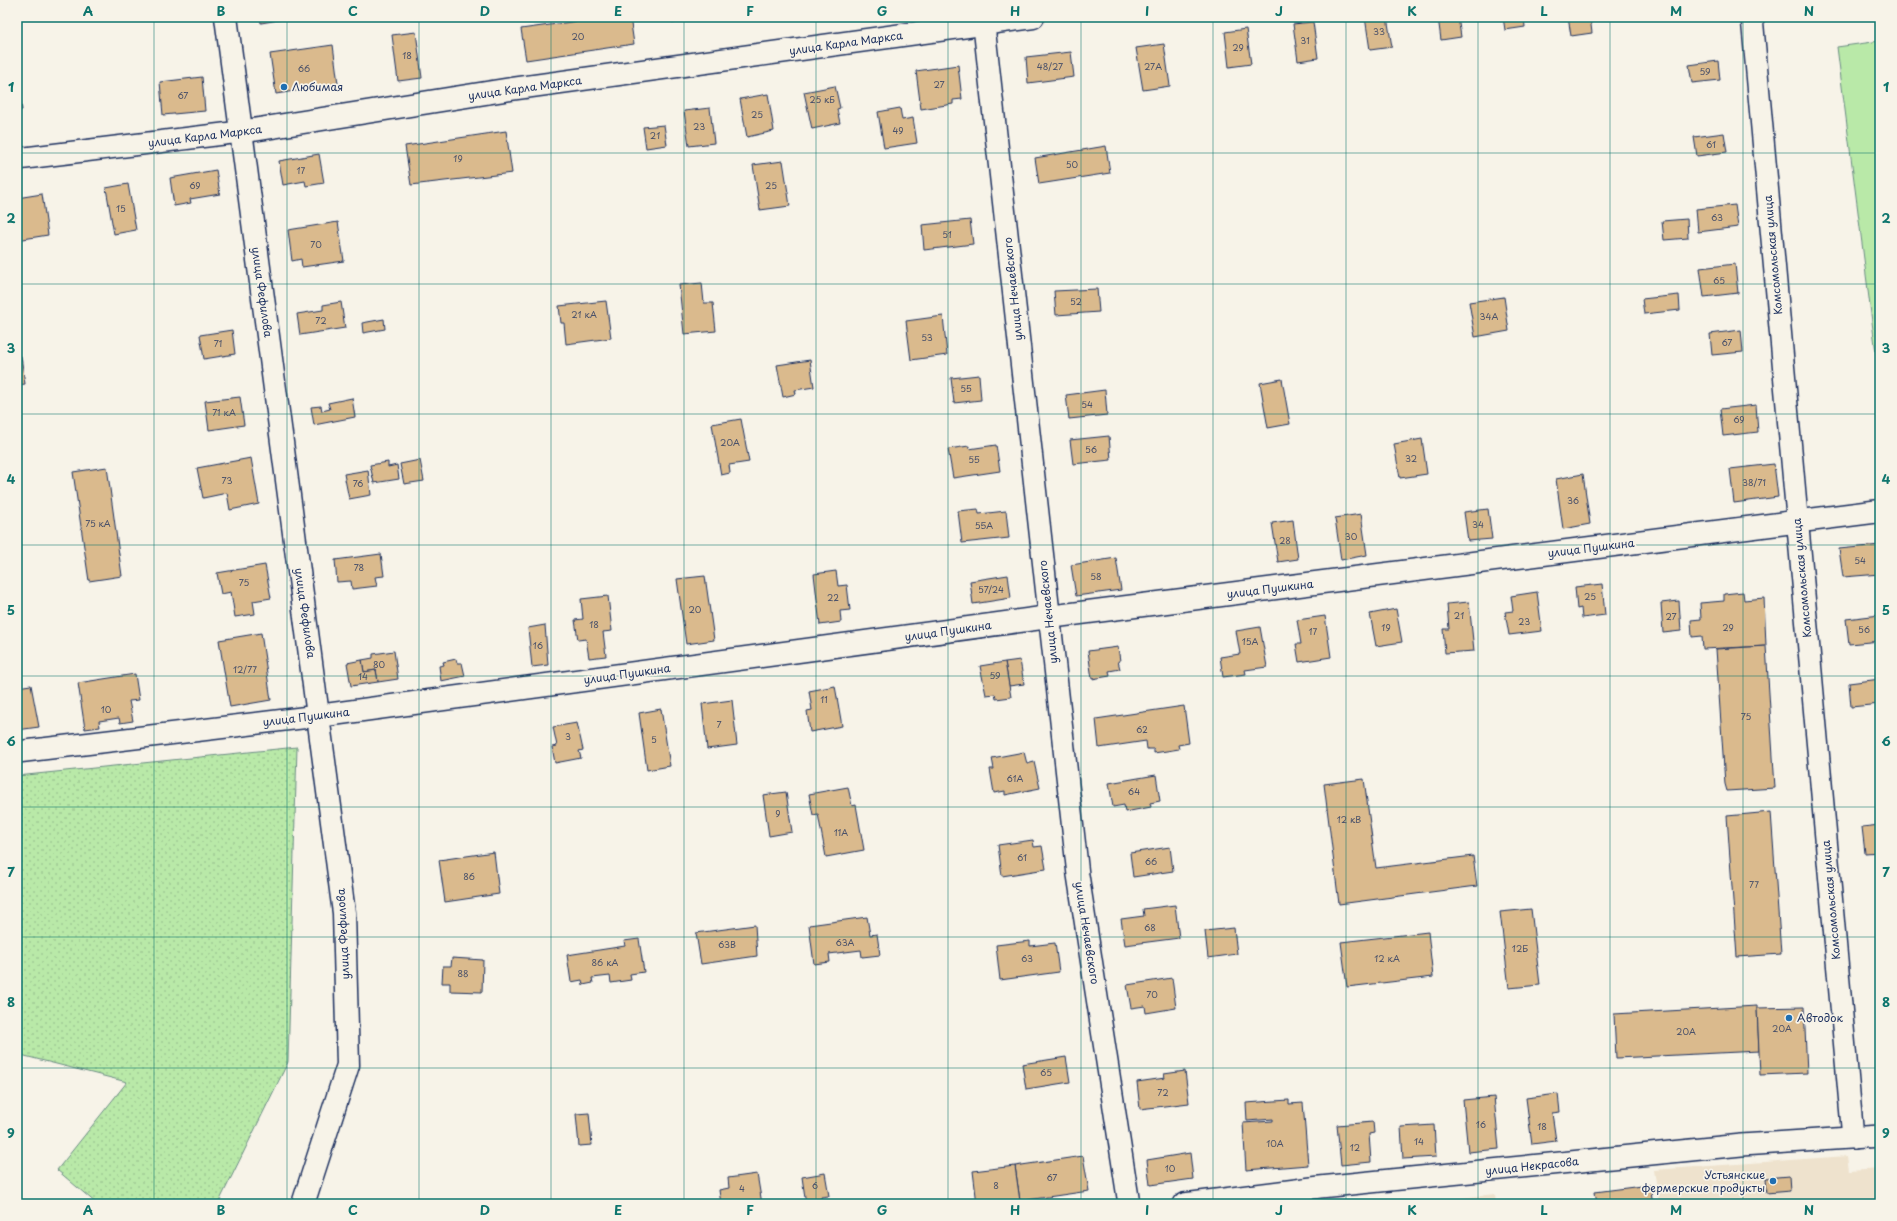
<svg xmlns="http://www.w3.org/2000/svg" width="1897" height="1221" font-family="'Playpen Sans',sans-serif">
	<defs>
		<pattern id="grass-dots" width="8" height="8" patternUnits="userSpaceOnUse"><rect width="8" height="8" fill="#b9e9a8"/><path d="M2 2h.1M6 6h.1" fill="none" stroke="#9ec893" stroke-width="1.8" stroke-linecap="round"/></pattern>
	</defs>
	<rect width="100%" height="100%" fill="#f7f3e8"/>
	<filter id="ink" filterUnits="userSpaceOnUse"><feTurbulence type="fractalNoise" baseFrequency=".025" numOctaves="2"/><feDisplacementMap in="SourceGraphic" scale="8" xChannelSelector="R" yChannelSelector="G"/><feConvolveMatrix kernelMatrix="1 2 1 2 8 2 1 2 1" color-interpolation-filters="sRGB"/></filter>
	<g filter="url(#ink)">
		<g fill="#eee2cd">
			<polygon points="1847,1156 1849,1171 1880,1169 1880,1204 1659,1204 1654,1170"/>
			<polygon points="1495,1194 1496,1204 1407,1204"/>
		</g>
		<polygon fill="url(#grass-dots)" stroke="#6a8c83" points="297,747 288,1062 218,1204 97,1204 57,1170 127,1082 17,1054 17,776"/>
		<polygon fill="#b9e9a8" stroke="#6a8c83" points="1880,41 1880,360 1877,361 1837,47"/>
		<g fill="#daba8d" stroke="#1b2f5e">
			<polygon points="260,17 296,17 261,23"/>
			<polygon points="607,17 630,17 634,44 526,60 521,29"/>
			<polygon points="672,17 700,17 700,18 673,23"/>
			<polygon points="1365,17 1387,17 1392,47 1370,50"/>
			<polygon points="1438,17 1458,17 1461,37 1441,40"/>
			<polygon points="1503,17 1524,17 1525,27 1505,30"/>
			<polygon points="1568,17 1590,17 1592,33 1571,36"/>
			<polygon points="1313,22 1318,58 1298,61 1293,24"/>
			<polygon points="1246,29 1251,64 1229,67 1225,32"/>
			<polygon points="416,32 422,78 398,81 392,35"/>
			<polygon points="1164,44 1170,86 1143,90 1136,48"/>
			<polygon points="333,45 338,84 276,94 270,54"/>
			<polygon points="1071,52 1074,77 1028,83 1026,57"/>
			<polygon points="1718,61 1720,80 1692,83 1689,65"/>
			<polygon points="958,65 962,99 953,100 953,104 921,109 916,71"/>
			<polygon points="202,77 205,111 163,115 160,82"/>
			<polygon points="835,86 840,108 837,109 840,123 812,129 804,92"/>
			<polygon points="768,94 774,131 747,137 740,99"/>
			<polygon points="20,97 22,110 17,110 20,130 17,131 17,98"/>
			<polygon points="710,108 714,143 689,146 684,111"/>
			<polygon points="900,108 902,120 913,118 917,143 884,148 878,112"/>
			<polygon points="664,125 667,145 646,148 643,127"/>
			<polygon points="506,131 512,173 411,185 405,146"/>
			<polygon points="1724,133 1727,152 1697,156 1694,137"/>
			<polygon points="1106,146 1110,173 1039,184 1035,158"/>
			<polygon points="319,154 324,183 306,186 305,181 283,185 279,161"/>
			<polygon points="783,161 790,206 760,210 753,165"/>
			<polygon points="216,170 220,194 190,199 191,203 174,206 170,178"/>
			<polygon points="128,184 136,230 114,234 106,188"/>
			<polygon points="42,194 48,235 17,240 17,198"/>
			<polygon points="1735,205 1738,227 1698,232 1696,209"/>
			<polygon points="1687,219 1688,238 1664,240 1662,221"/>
			<polygon points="970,220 973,244 924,250 922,225"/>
			<polygon points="338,222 344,261 302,267 301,259 292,261 288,230"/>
			<polygon points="1735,264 1738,293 1704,297 1700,268"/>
			<polygon points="702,283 704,303 713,303 716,331 684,334 679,285"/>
			<polygon points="1097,289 1099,312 1056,315 1054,291"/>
			<polygon points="1679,295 1680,310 1644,314 1642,299"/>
			<polygon points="1504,297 1509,331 1475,337 1469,302"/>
			<polygon points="606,301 611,338 566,344 564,323 561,323 559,306"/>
			<polygon points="341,302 345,328 300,335 297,314 323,310 323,305"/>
			<polygon points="943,316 947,355 911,360 906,321"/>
			<polygon points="384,319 385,329 363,333 362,323"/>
			<polygon points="232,330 235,354 204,359 200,335"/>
			<polygon points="1741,330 1743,352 1712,355 1710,334"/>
			<polygon points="17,356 21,356 25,384 17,385"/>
			<polygon points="810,360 814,387 795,390 796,394 783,397 777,365"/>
			<polygon points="979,375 981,400 954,403 951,378"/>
			<polygon points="1282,379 1290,424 1268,428 1260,383"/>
			<polygon points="1105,390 1107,415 1069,419 1066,395"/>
			<polygon points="240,397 244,425 209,430 205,401"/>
			<polygon points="352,398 355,417 314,425 311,407 321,406 322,411 330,409 328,403"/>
			<polygon points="1756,405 1758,432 1723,436 1720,409"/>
			<polygon points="741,419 749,462 729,465 730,473 721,475 712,424"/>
			<polygon points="1109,436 1111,460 1073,464 1070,440"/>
			<polygon points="1422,439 1427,474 1400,478 1394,444"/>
			<polygon points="996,445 1000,471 953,478 948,449 969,446 969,449"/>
			<polygon points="251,458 259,504 230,510 227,493 203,498 197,468"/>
			<polygon points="420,460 424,481 404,484 400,464"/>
			<polygon points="388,462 388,467 397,465 399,479 374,483 370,465"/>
			<polygon points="1774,464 1778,497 1734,503 1730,469"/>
			<polygon points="107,467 122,576 89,581 73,472"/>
			<polygon points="368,470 371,495 349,499 344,474"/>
			<polygon points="1583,474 1590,524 1563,529 1556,479"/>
			<polygon points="978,509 979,514 1006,511 1009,538 962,543 958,511"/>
			<polygon points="1488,509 1492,539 1468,541 1464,512"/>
			<polygon points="1361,514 1367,555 1341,560 1335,518"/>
			<polygon points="1293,520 1298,559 1278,562 1272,523"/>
			<polygon points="1880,545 1880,574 1843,577 1839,549"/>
			<polygon points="381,554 384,576 375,577 377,586 352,589 351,581 337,582 335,560"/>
			<polygon points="1116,558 1121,590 1076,596 1071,565"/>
			<polygon points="265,565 271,598 253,601 255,614 235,617 231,592 221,594 217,573"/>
			<polygon points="836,571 838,586 847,585 850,610 840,611 841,622 820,625 814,574"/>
			<polygon points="1008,575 1011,598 973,604 970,581"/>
			<polygon points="705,576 714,640 686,644 677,579"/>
			<polygon points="1602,584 1605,615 1582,618 1581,608 1577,609 1575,587"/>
			<polygon points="1537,592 1542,631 1509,635 1505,612 1513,611 1511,596"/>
			<polygon points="1743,592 1744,600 1764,598 1766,646 1703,649 1702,636 1692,637 1691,620 1701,619 1700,603 1724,601 1724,594"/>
			<polygon points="608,596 612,631 603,632 606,656 589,658 586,639 578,640 575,620 583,619 581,599"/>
			<polygon points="1679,601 1681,631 1663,633 1661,603"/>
			<polygon points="1469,602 1474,651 1445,653 1443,629 1449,629 1447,604"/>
			<polygon points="1396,609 1402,642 1376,646 1370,614"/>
			<polygon points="1880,615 1880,641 1849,644 1846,619"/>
			<polygon points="1325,616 1331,657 1299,662 1296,644 1301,644 1297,620"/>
			<polygon points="545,625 548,665 532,667 528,628"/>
			<polygon points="1260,627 1267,667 1245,670 1246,674 1223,677 1220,657 1240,654 1236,631"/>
			<polygon points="261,633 271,700 230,707 219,640"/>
			<polygon points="1766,646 1775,788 1727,791 1725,784 1716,649"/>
			<polygon points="1118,647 1120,661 1118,661 1120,669 1109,671 1110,676 1092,679 1088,651"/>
			<polygon points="394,651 398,679 378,682 376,670 364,672 362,660 373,658 373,654"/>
			<polygon points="456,659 457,663 462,663 465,676 441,681 439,666 444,665 443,662"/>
			<polygon points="362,660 364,672 376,670 378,682 351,686 347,663"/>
			<polygon points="1020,660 1024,684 1009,686 1005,662"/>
			<polygon points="1005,662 1011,697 996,699 995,694 986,695 980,666"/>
			<polygon points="135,674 139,700 129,701 133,721 120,723 119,718 99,721 100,727 85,729 78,683"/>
			<polygon points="1880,679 1880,704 1851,707 1849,683"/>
			<polygon points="31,685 39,727 17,730 17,687"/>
			<polygon points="835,686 842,726 810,732 807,711 812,710 809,691"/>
			<polygon points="732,700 737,745 707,749 702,704"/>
			<polygon points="1184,706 1189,743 1178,745 1179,749 1154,753 1154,749 1147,749 1146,741 1099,748 1096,719"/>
			<polygon points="661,709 670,766 647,770 639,713"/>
			<polygon points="577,723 583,750 579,751 581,758 555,763 552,747 557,746 553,727"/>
			<polygon points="1024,752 1027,764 1034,762 1040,788 1005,795 1005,791 994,793 990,769 994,769 992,758"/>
			<polygon points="1156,775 1160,801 1150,803 1151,807 1125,812 1124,805 1113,807 1109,783"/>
			<polygon points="1364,779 1376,868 1473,856 1477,886 1339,904 1324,784"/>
			<polygon points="848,787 852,806 856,805 864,850 826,857 818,814 813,815 809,794"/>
			<polygon points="786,792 792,832 769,836 763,795"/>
			<polygon points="1771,812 1781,954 1737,957 1727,816"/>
			<polygon points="1880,825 1880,852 1865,853 1862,827"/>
			<polygon points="1033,840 1034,847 1042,846 1046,869 1002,876 998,845"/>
			<polygon points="1170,847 1173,871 1133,877 1130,853"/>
			<polygon points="494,852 499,894 445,902 439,860"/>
			<polygon points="1175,905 1179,938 1125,945 1121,919 1144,916 1143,909"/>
			<polygon points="1531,909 1540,985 1509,988 1500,912"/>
			<polygon points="867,917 870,935 877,934 880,955 862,957 861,950 829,954 830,962 814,964 809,925"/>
			<polygon points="755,925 757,956 701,964 696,933"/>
			<polygon points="1234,928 1237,954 1208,958 1205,931"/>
			<polygon points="1428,932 1433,977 1347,987 1341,942"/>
			<polygon points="639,939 644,972 630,974 631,980 611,983 610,976 592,978 593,983 583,985 582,980 571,982 567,955 625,946 624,941"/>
			<polygon points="1030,941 1030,946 1055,943 1059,972 1000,980 996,945"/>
			<polygon points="452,958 483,960 482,992 450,991 450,983 442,983 443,966 451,966"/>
			<polygon points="1880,967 1880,1001 1877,968"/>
			<polygon points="1172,978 1176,1008 1146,1013 1145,1006 1131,1008 1127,985"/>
			<polygon points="1757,1006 1759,1051 1616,1058 1614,1014"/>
			<polygon points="1804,1007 1807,1073 1760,1075 1757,1008"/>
			<polygon points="1066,1057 1070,1082 1026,1089 1022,1064"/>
			<polygon points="1877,1062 1880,1062 1880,1091"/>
			<polygon points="1185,1071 1189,1103 1140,1109 1137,1082 1165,1078 1164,1074"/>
			<polygon points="1558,1094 1560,1112 1552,1113 1556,1141 1532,1144 1526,1098"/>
			<polygon points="1494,1097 1499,1149 1468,1152 1463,1100"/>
			<polygon points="1289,1100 1289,1104 1303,1103 1308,1165 1246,1170 1243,1123 1273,1121 1273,1119 1247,1121 1246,1103"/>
			<polygon points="589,1113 592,1145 579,1146 576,1114"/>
			<polygon points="1373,1122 1374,1133 1369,1134 1371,1162 1341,1165 1337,1125"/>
			<polygon points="1434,1125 1436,1157 1403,1159 1401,1127"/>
			<polygon points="1190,1153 1193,1179 1150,1185 1147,1160"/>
			<polygon points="1083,1156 1089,1191 1020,1201 1015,1166"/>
			<polygon points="1015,1166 1020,1201 977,1204 973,1171"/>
			<polygon points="825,1173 829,1196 821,1197 822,1204 806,1204 802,1177"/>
			<polygon points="757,1174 762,1204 721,1204 719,1190 729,1188 728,1178"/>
			<polygon points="1789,1176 1790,1191 1766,1193 1765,1178"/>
			<polygon points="1650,1185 1653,1204 1597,1204 1595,1192"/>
		</g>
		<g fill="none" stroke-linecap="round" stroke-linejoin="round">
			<defs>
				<g id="street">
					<polyline points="983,17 1078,875 1129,1204"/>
					<polyline points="1752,17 1853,1138"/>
					<polyline points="17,159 240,132"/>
					<polyline points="17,752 318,716"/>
					<polyline points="1184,1204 1320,1187 1741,1145 1880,1136"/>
				</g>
				<g id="secondary">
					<polyline points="226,17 344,913 348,1065 303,1204"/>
					<polyline points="240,132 511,89 1033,17"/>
					<polyline points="318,716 1049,617 1880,511"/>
				</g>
			</defs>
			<use href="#street" stroke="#1b2f5e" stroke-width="24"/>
			<use href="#secondary" stroke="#1b2f5e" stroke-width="25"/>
			<use href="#street" stroke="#f7f3e8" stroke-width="21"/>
			<use href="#secondary" stroke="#f7f3e8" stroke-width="22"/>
		</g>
	</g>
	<path fill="none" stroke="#0f766e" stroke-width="1" stroke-opacity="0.55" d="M154,17v1187M287,17v1187M419,17v1187M551,17v1187M684,17v1187M816,17v1187M948,17v1187M1081,17v1187M1213,17v1187M1346,17v1187M1478,17v1187M1610,17v1187M1743,17v1187M17,153h1863M17,284h1863M17,414h1863M17,545h1863M17,676h1863M17,807h1863M17,937h1863M17,1068h1863"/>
	<g fill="#1f6fb2" stroke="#f7f3e8" stroke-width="1.5">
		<circle cx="284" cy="87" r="4"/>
		<circle cx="1789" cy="1018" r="4"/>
		<circle cx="1773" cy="1181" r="4"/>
	</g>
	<g text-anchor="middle" stroke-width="3.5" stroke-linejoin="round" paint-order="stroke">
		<g font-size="9" fill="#4b526a">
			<text x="1379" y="35">33</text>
			<text x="578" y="40">20</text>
			<text x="1305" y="44">31</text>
			<text x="1238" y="51">29</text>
			<text x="407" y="59">18</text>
			<text x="1050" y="70">48/27</text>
			<text x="1153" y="70">27А</text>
			<text x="304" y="72">66</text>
			<text x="1705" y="75">59</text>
			<text x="939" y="88">27</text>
			<text x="183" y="99">67</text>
			<text x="822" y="103">25 кБ</text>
			<text x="757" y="118">25</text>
			<text x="699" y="130">23</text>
			<text x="898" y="134">49</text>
			<text x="655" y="139">21</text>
			<text x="1711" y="148">61</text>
			<text x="458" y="162">19</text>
			<text x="1072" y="168">50</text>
			<text x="301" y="174">17</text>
			<text x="195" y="189">69</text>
			<text x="771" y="189">25</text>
			<text x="121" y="212">15</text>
			<text x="1717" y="221">63</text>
			<text x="947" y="238">51</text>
			<text x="316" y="248">70</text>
			<text x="1719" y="284">65</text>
			<text x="1076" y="305">52</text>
			<text x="584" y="318">21 кА</text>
			<text x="1489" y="320">34А</text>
			<text x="321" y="324">72</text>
			<text x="927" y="341">53</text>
			<text x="1727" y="346">67</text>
			<text x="218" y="347">71</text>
			<text x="966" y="392">55</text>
			<text x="1087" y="408">54</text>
			<text x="224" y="416">71 кА</text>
			<text x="1739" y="423">69</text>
			<text x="730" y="446">20А</text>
			<text x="1091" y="453">56</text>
			<text x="1411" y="462">32</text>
			<text x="974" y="463">55</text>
			<text x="227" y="484">73</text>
			<text x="1754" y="486">38/71</text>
			<text x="358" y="487">76</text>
			<text x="1573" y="504">36</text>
			<text x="98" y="527">75 кА</text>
			<text x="1478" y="528">34</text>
			<text x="984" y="529">55А</text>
			<text x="1351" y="540">30</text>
			<text x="1285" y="544">28</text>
			<text x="1860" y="564">54</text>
			<text x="359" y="571">78</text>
			<text x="1096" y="580">58</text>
			<text x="244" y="586">75</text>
			<text x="991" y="593">57/24</text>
			<text x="1590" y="600">25</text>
			<text x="833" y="601">22</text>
			<text x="695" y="613">20</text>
			<text x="1459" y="619">21</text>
			<text x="1671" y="620">27</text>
			<text x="1524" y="625">23</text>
			<text x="594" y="628">18</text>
			<text x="1386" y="631">19</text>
			<text x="1728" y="631">29</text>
			<text x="1864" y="633">56</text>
			<text x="1313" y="635">17</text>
			<text x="1250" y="645">15А</text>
			<text x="538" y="649">16</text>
			<text x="379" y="668">80</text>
			<text x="245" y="673">12/77</text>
			<text x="995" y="679">59</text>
			<text x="363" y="680">14</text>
			<text x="824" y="703">11</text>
			<text x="106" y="713">10</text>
			<text x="1746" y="720">75</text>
			<text x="719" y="728">7</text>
			<text x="1142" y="733">62</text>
			<text x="568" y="740">3</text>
			<text x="654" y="743">5</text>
			<text x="1015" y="782">61А</text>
			<text x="1134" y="795">64</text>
			<text x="778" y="817">9</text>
			<text x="1349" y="823">12 кВ</text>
			<text x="841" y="836">11А</text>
			<text x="1022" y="861">61</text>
			<text x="1151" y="865">66</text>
			<text x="469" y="880">86</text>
			<text x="1754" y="888">77</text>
			<text x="1150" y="931">68</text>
			<text x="845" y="946">63А</text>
			<text x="727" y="948">63В</text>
			<text x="1520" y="952">12Б</text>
			<text x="1027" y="962">63</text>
			<text x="1387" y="962">12 кА</text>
			<text x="605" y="966">86 кА</text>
			<text x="463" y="977">88</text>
			<text x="1152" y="998">70</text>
			<text x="1782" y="1032">20А</text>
			<text x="1686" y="1035">20А</text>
			<text x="1046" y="1076">65</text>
			<text x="1163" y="1096">72</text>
			<text x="1481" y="1128">16</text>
			<text x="1542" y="1130">18</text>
			<text x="1419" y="1145">14</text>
			<text x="1275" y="1147">10А</text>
			<text x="1355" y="1151">12</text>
			<text x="1170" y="1172">10</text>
			<text x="1052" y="1181">67</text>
			<text x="815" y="1189">6</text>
			<text x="996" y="1189">8</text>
			<text x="742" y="1192">4</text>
		</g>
		<g font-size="11" fill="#1b2f5e" stroke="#f7f3e8">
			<text transform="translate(846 43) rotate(-8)" y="4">улица Карла Маркса</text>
			<text transform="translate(525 88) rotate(-8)" y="4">улица Карла Маркса</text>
			<text transform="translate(205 136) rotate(-7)" y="4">улица Карла Маркса</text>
			<text transform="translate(1773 255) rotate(-95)" y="4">Комсомольская улица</text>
			<text transform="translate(1013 289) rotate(-96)" y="4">улица Нечаевского</text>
			<text transform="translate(262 292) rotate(82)" y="4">улица Фефилова</text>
			<text transform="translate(1591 548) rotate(-7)" y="4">улица Пушкина</text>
			<text transform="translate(1802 578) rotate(-95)" y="4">Комсомольская улица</text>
			<text transform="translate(1270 589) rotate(-7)" y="4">улица Пушкина</text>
			<text transform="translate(1048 612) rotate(-96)" y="4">улица Нечаевского</text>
			<text transform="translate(305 613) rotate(82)" y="4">улица Фефилова</text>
			<text transform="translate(948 631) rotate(-8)" y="4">улица Пушкина</text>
			<text transform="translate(627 674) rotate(-8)" y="4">улица Пушкина</text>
			<text transform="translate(306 717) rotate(-7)" y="4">улица Пушкина</text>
			<text transform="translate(1831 900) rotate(-95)" y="4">Комсомольская улица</text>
			<text transform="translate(1087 933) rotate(81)" y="4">улица Нечаевского</text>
			<text transform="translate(343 934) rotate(-93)" y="4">улица Фефилова</text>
			<text transform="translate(1532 1166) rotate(-6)" y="4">улица Некрасова</text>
		</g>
		<g font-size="11" fill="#1b2f5e" stroke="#f7f3e8" text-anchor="start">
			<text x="292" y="91">Любимая</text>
			<text x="1797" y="1022">Автодок</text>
			<text x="1765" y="1179" text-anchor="end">Устьянские<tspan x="1765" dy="13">фермерские продукты</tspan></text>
		</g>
	</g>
	<rect width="1897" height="1221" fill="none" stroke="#f7f3e8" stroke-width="44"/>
	<rect x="22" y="22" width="1853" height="1177" fill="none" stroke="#0f766e" stroke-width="1.5"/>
	<g font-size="13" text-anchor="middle" font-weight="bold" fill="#0f766e">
		<text x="88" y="16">A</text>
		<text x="221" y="16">B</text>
		<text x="353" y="16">C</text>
		<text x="485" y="16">D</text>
		<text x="618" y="16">E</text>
		<text x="750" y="16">F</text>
		<text x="882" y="16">G</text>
		<text x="1015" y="16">H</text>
		<text x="1147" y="16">I</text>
		<text x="1279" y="16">J</text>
		<text x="1412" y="16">K</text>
		<text x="1544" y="16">L</text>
		<text x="1676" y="16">M</text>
		<text x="1809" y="16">N</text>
		<text x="11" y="92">1</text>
		<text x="1886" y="92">1</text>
		<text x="11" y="223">2</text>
		<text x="1886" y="223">2</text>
		<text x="11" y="353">3</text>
		<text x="1886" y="353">3</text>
		<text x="11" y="484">4</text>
		<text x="1886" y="484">4</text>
		<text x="11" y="615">5</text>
		<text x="1886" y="615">5</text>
		<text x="11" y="746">6</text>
		<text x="1886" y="746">6</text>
		<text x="11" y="877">7</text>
		<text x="1886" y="877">7</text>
		<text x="11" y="1007">8</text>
		<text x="1886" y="1007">8</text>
		<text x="11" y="1138">9</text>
		<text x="1886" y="1138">9</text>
		<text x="88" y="1215">A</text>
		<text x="221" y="1215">B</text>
		<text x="353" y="1215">C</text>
		<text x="485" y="1215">D</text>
		<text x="618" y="1215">E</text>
		<text x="750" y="1215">F</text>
		<text x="882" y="1215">G</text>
		<text x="1015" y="1215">H</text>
		<text x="1147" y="1215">I</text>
		<text x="1279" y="1215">J</text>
		<text x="1412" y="1215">K</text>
		<text x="1544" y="1215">L</text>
		<text x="1676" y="1215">M</text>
		<text x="1809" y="1215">N</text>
	</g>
</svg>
